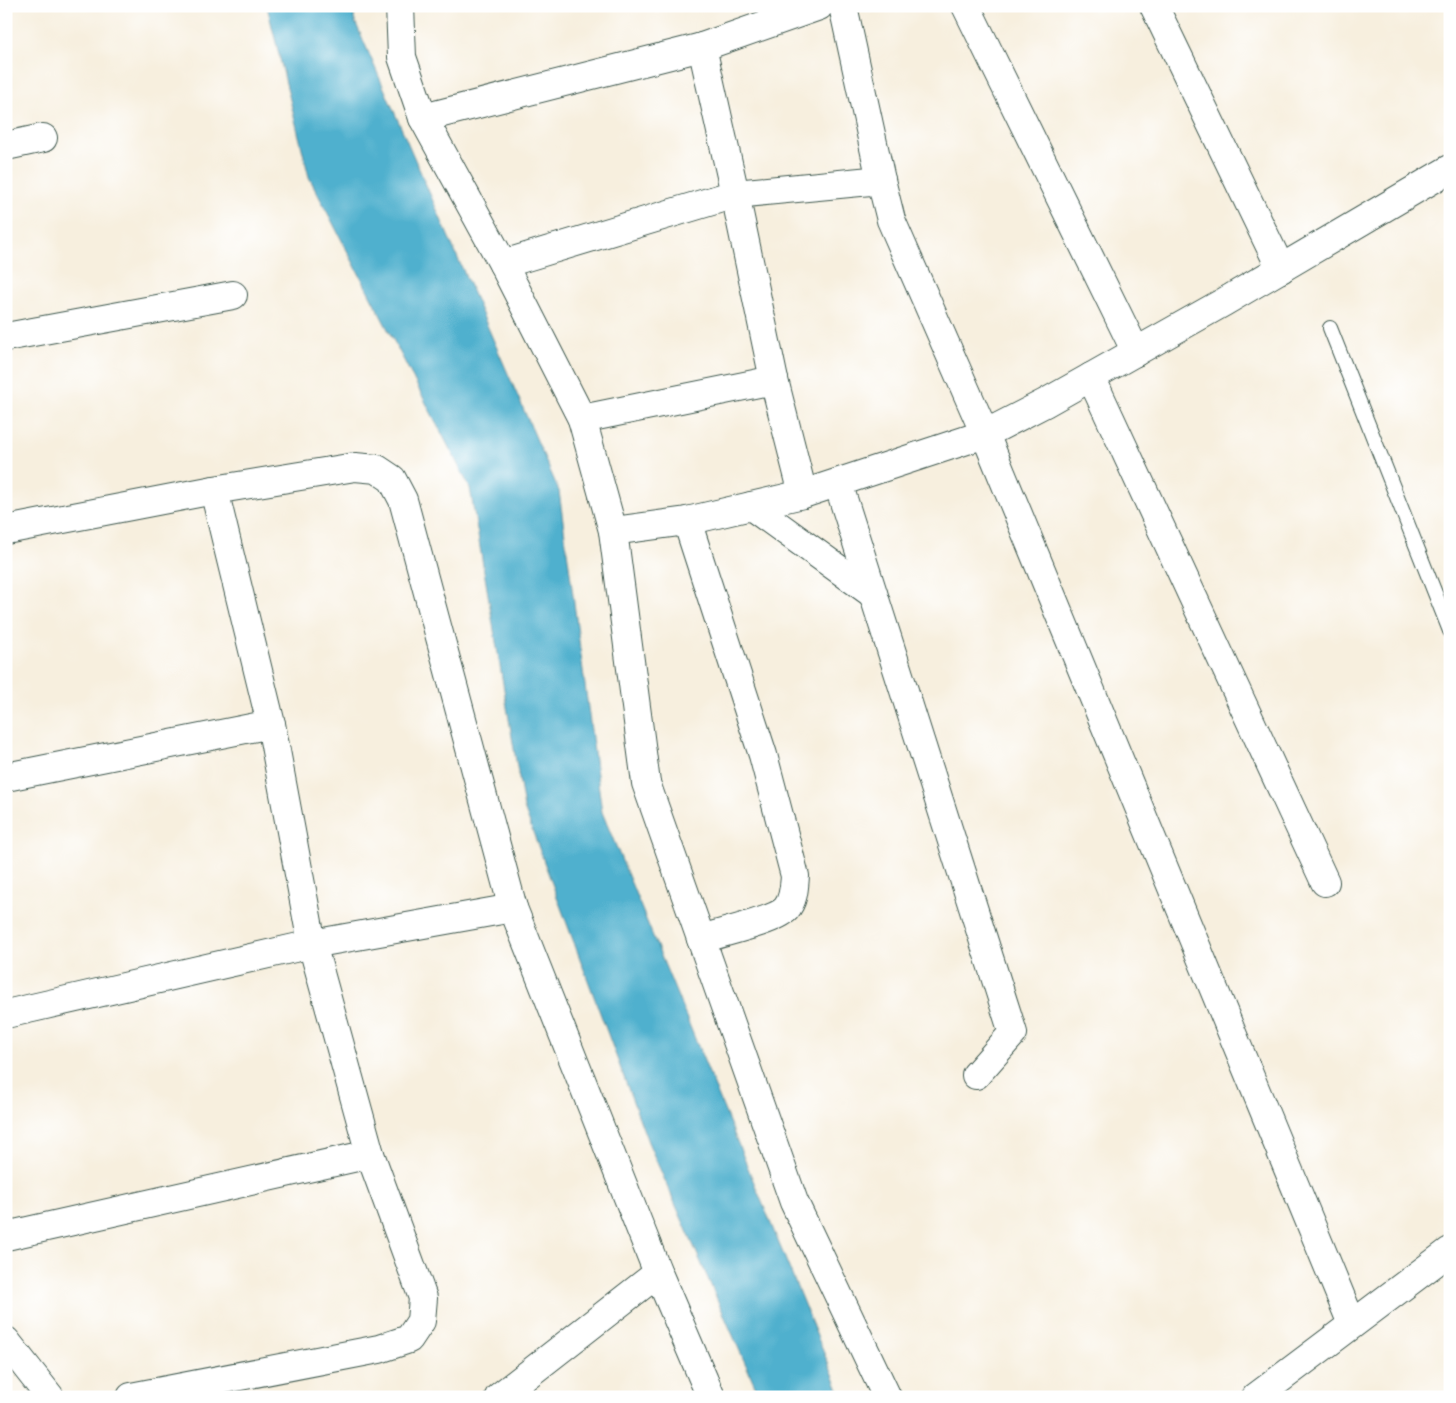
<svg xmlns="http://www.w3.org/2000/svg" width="1456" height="1403" font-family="'IM FELL French Canon',serif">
	<rect width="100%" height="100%" fill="#fff"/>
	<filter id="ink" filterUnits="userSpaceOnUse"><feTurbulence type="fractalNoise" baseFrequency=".02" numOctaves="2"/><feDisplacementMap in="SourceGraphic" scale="10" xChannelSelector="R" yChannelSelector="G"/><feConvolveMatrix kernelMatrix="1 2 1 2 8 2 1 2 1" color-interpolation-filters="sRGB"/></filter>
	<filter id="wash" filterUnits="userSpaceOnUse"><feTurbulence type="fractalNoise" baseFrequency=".0096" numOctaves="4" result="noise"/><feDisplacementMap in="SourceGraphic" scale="20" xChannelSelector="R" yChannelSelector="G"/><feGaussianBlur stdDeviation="1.12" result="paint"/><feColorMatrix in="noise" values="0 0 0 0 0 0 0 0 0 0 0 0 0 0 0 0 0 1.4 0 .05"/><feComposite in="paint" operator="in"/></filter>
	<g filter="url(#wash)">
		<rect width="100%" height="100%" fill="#f7efde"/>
		<polygon fill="#4fb0ce" stroke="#377681" points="267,6 355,6 354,19 559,491 602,812 842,1397 760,1397 648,1142 524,808 470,488 309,177"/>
	</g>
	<g filter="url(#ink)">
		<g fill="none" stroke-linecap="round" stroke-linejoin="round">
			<defs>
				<polyline id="lane" points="1330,328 1450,631"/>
				<g id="street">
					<polyline points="400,6 402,57 423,118 503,264 582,419 613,531 646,783 794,1202 887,1397"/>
					<polyline points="843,6 881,180"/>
					<polyline points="966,6 1136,352"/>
					<polyline points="1154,6 1281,269"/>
					<polyline points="702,47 735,194 774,380 803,494"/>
					<polyline points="423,118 702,47 819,6"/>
					<polyline points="6,146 43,138"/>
					<polyline points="503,264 735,194 881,180 891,220 985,434 1352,1324"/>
					<polyline points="6,337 233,295"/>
					<polyline points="1091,377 1325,882"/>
					<polyline points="582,419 774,380"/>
					<polyline points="838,483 1013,1033 976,1075"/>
					<polyline points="751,506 873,594"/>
					<path d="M687,521l76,234 32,121c-1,11 -1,24 -9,33 -11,12 -67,24 -85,30"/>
					<polyline points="6,530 214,490 355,467 377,469 392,479 403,500 513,908 658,1273 711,1397"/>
					<polyline points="613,531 687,521 803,494 985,434 1045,403 1224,302 1450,169"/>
					<polyline points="6,777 271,724"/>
					<polyline points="6,1014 312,944 513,908"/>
					<polyline points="6,1236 370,1154"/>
					<polyline points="6,1341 50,1397"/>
					<polyline points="131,1397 379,1349 409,1339 421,1321 423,1298 370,1154 312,944 271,724 214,490"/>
					<polyline points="499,1397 658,1273"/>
					<polyline points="1256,1397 1450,1251"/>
				</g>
			</defs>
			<use href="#lane" stroke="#3f584e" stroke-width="16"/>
			<use href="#street" stroke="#3f584e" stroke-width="30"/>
			<use href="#lane" stroke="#fff" stroke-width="14"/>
			<use href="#street" stroke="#fff" stroke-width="28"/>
		</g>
	</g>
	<rect width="1456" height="1403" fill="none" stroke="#fff" stroke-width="25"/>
</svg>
